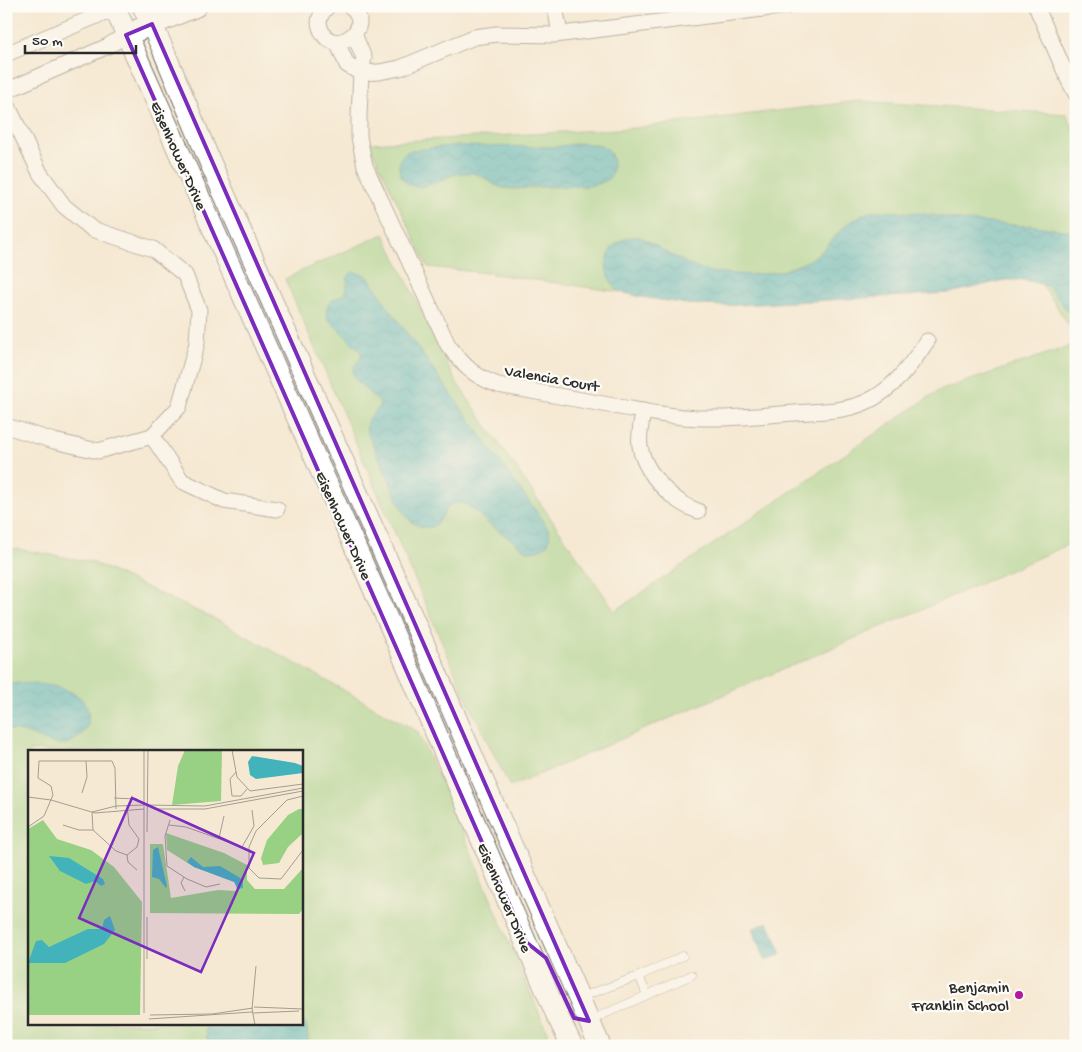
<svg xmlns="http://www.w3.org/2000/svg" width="1082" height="1052" font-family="'Gochi Hand',sans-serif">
	<defs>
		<pattern id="water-waves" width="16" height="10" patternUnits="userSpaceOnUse" patternTransform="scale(1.25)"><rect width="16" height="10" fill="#42b2bb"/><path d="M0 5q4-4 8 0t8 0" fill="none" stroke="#379198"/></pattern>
	</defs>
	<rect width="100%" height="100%" fill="#fdfcf7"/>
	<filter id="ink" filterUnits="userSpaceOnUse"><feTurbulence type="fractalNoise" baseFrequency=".02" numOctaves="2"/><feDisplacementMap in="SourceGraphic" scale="10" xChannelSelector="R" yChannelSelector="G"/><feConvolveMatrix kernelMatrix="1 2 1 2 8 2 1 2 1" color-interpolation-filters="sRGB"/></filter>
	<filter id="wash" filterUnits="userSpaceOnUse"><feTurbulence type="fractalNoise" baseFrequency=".0096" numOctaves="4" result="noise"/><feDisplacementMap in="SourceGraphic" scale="20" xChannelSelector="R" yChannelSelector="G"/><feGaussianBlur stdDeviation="1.12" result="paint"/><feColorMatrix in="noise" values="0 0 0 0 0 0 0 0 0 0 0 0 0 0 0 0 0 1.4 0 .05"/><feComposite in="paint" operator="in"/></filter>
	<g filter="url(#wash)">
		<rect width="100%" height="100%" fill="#f5e9d3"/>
		<g fill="#98d184" stroke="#627e58" fill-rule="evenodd">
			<polygon points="859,101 1067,114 1076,135 1076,336 1035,274 910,296 684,301 486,273 428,267 369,143 635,128"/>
			<polygon points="384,234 455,380 615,611 938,391 1076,344 1076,541 932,605 510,787 468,702 285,279 297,273"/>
			<path d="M6,547l86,15 127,59 198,110 26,55 110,260h-547zM29,751h272v272h-272z"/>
		</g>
		<g fill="url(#water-waves)" stroke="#366e73">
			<path d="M581,143l18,2 10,5c3,6 4,10 4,17 -1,15 -11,16 -24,19 -21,1 -41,0 -61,2 -10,1 -22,2 -31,-2 -3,-1 -6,-4 -9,-6 -7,-5 -16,-8 -25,-7 -15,1 -34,15 -47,14 -20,-3 -24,-34 -3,-37l38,-4 104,1z"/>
			<polygon points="877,211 919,213 966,221 1027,226 1030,225 1076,232 1076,316 1070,314 1048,286 1025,280 1005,280 950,293 723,306 687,304 641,297 621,292 615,288 608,276 606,266 610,251 616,244 624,239 634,236 640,237 654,244 662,250 692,266 710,272 748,275 770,273 785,270 806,262 822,251 848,223 863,214"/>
			<path d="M354,272l11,3 4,3 20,30 159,220c6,17 -5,23 -21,23 -12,-9 -25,-18 -38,-27 -8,-6 -17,-19 -27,-21 -17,-3 -17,14 -25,21 -7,6 -19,3 -25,-2 -10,-9 -17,-28 -22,-40 -8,-17 -15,-33 -23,-50 -3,-16 8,-15 13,-28l-1,-2c-6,-6 -26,-22 -26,-30 -1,-5 5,-10 8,-14v-6l-33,-33 -2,-6c1,-16 15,-13 20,-23 2,-4 1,-8 1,-12l3,-4z"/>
			<path d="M6,683c26,0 89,-1 82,40 -2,9 -13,19 -22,21 -10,2 -20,-4 -30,-7 -9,-4 -19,-7 -30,-7z"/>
			<polygon points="768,922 782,954 766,961 752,929"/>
			<polygon points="301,1017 307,1028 309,1046 208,1046 205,1023 301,1023"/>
		</g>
	</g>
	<g filter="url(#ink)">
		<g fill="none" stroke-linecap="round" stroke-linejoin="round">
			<defs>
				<g id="lane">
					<polyline points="639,976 647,995"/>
					<polyline points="581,997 639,976 683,956"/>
					<polyline points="591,1020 692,975"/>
				</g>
				<g id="street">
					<path d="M328,6c-6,6 -11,13 -8,21 10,34 59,1 30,-21"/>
					<polyline points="555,6 560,34"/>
					<polyline points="1036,6 1069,81 1076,94"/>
					<path d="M354,34l10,24 -3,15 -2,43v21l6,29 83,179c16,21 25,31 50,40 39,7 77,14 116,21 30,5 60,12 90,12 31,1 61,-3 91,-5 23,-2 49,-1 71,-11 27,-12 45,-37 61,-61"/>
					<polyline points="337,42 347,65 361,73"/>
					<polyline points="6,54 99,15 116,10"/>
					<polyline points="361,73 379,72 400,68 474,37 497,34 554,35 788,6"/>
					<polyline points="6,91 108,46 126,35"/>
					<polyline points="6,102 40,173 64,206 92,229 153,249 185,275 199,310 197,343 179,407 152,436"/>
					<path d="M643,411c-1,11 -5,24 -3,35 3,22 23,44 40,56 6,4 12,7 18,9"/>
					<polyline points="6,426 54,441 98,451 152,436"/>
					<polyline points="152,436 182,481 224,501 277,509"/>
				</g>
				<g id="secondary">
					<polyline points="114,6 389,623 556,1013 572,1046"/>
					<polyline points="143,6 162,47 210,162 410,612 480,774 600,1046"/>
					<polyline points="138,30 196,6"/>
				</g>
			</defs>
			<use href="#lane" stroke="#726e66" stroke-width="9"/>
			<use href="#street" stroke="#726e66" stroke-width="17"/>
			<use href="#secondary" stroke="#726e66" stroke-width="23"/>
			<use href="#lane" stroke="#fff" stroke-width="8"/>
			<use href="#street" stroke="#fff" stroke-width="15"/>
			<use href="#secondary" stroke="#fff" stroke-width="21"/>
		</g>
	</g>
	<path d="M0 0H1082V1052H0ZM152,24l437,997 -15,-3 -28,-60 -20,-16 -400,-907z" fill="#f5e9d3" fill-opacity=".55" fill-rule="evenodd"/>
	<path fill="none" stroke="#7b2cbf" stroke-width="4" stroke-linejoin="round" d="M152,24l437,997 -15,-3 -28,-60 -20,-16 -400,-907z"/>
	<circle fill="#b5179e" stroke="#fdfcf7" stroke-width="2" cx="1019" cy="995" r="5"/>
	<g text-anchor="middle" stroke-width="4.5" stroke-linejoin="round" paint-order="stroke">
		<g font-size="16" fill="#2b2b2b" stroke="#fdfcf7">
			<text transform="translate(180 155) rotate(66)" y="6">Eisenhower Drive</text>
			<text transform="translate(552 377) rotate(10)" y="6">Valencia Court</text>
			<text transform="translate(345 525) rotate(66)" y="6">Eisenhower Drive</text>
			<text transform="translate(506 897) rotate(67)" y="6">Eisenhower Drive</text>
		</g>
		<g font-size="16" fill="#2b2b2b" stroke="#fdfcf7" text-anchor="end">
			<text x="1009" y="992">Benjamin<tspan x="1009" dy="18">Franklin School</tspan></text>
		</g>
	</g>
	<g transform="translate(28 750)">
		<rect width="275" height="275" fill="#f5e9d3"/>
		<path d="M157,0h37l-1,51 -49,4 6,-39zM271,59h4v24l-15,14 -9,16 -16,2 -2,-7 6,-18 21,-25zM15,70l14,19 34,11 23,17 28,35 -2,113h-112v-186zM138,83l58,20 23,12v15l8,9h29l19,-21v41l-4,5 -149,-1v-69h13l8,54 47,-8 19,1 -2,-9 -41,-15 -27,-17z" fill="#98d184"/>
		<path d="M224,6l43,7 8,3v7l-47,6 -6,-4 -2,-13zM130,97l9,39 -1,2 -7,-9 -7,-2 1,-27zM21,106l20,2 34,21 2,5 -4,2 -6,-5 -9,3 -26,-13zM163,107l12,10 17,-1 17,10 6,4v8l-5,1 -4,-7 -40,-15 -7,-5zM82,166l5,14 -11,14 -39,19h-37l8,-22 6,-1 7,7 39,-18h14l2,-9z" fill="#42b2bb"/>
		<path fill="none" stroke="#a49d90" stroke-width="1" d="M204,0l5,27 13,14 53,-7M208,22l-6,7 2,17h9l6,-7M54,43l5,-16 -1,-16M275,46l-16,4 -31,31 -7,16v21l10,10 22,1 22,-29M0,47l23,3 44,13 49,-4M86,48l23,1M118,55l59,1 98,-18M126,59h51l98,-18M64,62l1,18 23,21 11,4M64,62l24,-6 28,-1M142,70l-5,16 2,30 20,13 19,8 14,-3M35,75l16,5h14M141,75l17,2 56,20 12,-21 -2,-16M0,77l16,-11 9,-21 -2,-9 -13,-8 1,-17h73l3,7 1,41M119,82l1,-82M191,88l5,-22M99,105l10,-8 2,-8 -10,-14 -2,-20M99,105l1,7 9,8M156,127l-3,6 4,8M119,209v-42M226,257l49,2M116,263v-263M225,263l46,-2M122,265l62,-1 41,-6M121,269l103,-7M227,275l-3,-16 4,-43"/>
		<path fill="#7b2cbf" fill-opacity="0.15" stroke="#7b2cbf" stroke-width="2.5" d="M104,48l122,55 -53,119 -122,-54z"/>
		<rect width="275" height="275" fill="none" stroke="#2b2b2b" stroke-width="2.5"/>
	</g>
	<rect width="1082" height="1052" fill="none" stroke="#fdfcf7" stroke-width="25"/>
	<path d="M25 45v8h111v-8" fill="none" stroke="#2b2b2b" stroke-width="2.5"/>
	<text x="32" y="45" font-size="15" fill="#2b2b2b" stroke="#fdfcf7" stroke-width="4" paint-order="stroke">50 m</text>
</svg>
